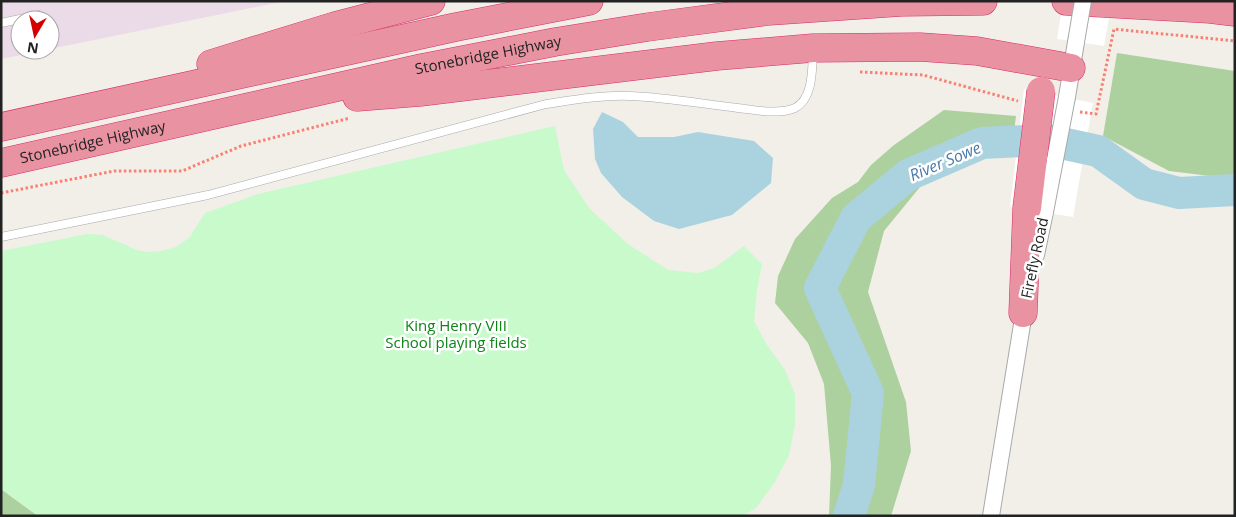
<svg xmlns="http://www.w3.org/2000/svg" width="1236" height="517" font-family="'Open Sans',sans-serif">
	<rect width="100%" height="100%" fill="#f2efe9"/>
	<polygon fill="#ebdbe8" points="1,1 286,1 50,49 50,20 20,20 20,50 46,50 1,59"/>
	<g fill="#add19e">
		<polygon points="1117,53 1235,71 1235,179 1169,171 1103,136"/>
		<polygon points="944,110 1016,116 1014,132 975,150 920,187 884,231 868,292 906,402 911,451 891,516 829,516 831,466 824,384 808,343 775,303 778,276 795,239 832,198 858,182 871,165 894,145"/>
		<polygon points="1,489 38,516 1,516"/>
	</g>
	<polygon fill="#c8facc" points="555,126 564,170 589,208 628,244 668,270 698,273 714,268 744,246 762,264 757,290 754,321 767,345 785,370 795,394 795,425 789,455 775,482 756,508 743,516 38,516 1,489 1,251 87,234 103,235 137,250 148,252 161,251 176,247 189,238 205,213 258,194"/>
	<polygon fill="#aad3df" points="602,112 623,122 638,137 674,137 698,132 754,141 773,158 771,183 732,215 679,229 654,221 622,197 601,173 595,159 593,129"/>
	<g fill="#fff">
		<polygon points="1063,1 1112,1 1104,46 1057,39"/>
		<polygon points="1024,89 1093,103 1073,217 1010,207"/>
	</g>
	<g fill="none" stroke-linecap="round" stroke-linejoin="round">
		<polyline stroke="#aad3df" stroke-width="32" points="849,516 859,485 868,393 820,288 856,218 908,175 982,143 1047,140 1098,151 1144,184 1179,193 1235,190"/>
		<defs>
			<g id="lane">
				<polyline points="1,23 39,15"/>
				<path d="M1,237l207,-42 338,-91c27,-4 55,-9 83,-8 36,1 73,8 109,12 17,2 40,7 57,0 18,-9 17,-38 18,-55"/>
			</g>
			<g id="street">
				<polyline points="1067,97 1076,42"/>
				<polyline points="1036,255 1045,212"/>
				<polyline points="991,516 1025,306"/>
			</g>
			<g id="highway">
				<polyline points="1066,1 1210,9 1235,12"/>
				<polyline points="211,64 335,26 431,1"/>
				<polyline points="357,97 420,92 717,56 813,48 920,47 977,51 1071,68"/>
				<polyline points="1,127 456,27 589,1"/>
				<path id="s1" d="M1,163l421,-95 133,-26 93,-15 121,-16 132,-9 82,-1"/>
				<polyline points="1023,313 1027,208"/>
			</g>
		</defs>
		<use href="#lane" stroke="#a9a9a9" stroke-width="9"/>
		<use href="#street" stroke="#a9a9a9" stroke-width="18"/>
		<use href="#highway" stroke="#dc2a67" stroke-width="29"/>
		<g stroke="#fa8072" stroke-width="3" stroke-dasharray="2.5 2.5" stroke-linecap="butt">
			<polyline points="860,72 923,75 1018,101"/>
			<polyline points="1080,112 1096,114 1114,29 1235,41"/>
			<polyline points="1,193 114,171 182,171 241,146 350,118"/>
		</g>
		<use href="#lane" stroke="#fff" stroke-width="8"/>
		<use href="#street" stroke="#fff" stroke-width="16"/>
		<use href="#highway" stroke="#e892a2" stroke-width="28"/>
		<defs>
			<g id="street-bridge">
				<polyline points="1076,42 1083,1"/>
				<polyline points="1045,212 1067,97"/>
			</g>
			<polyline id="highway-bridge" points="1027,208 1041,91"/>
		</defs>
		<use href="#street-bridge" stroke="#a9a9a9" stroke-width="18" stroke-linecap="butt"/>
		<use href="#highway-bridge" stroke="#dc2a67" stroke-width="29" stroke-linecap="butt"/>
		<use href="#street-bridge" stroke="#fff" stroke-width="16"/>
		<use href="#highway-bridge" stroke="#e892a2" stroke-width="28"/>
	</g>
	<g text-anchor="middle" stroke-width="5" stroke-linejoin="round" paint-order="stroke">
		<g font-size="15" fill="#222" stroke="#fff">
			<text dy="5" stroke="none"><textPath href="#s1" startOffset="499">Stonebridge Highway</textPath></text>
			<text dy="5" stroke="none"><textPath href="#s1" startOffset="94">Stonebridge Highway</textPath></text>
			<text transform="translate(1035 258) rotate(-78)" y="5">Firefly Road</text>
		</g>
		<g font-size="15" fill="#0c8416" stroke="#fff">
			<text x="456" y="331">King Henry VIII<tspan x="456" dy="17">School playing fields</tspan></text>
		</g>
		<g font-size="16" font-style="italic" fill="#4a7aab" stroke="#fff">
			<text transform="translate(945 161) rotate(-23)" y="6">River Sowe</text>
		</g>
	</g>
	<rect width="1236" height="517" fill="none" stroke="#222222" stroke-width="5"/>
	<g transform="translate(35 35) rotate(189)"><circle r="24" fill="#ffffff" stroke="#a7a7a7"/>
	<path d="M0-4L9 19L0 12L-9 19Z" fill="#d40000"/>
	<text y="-8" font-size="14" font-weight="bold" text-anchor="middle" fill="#222222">N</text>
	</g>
</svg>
